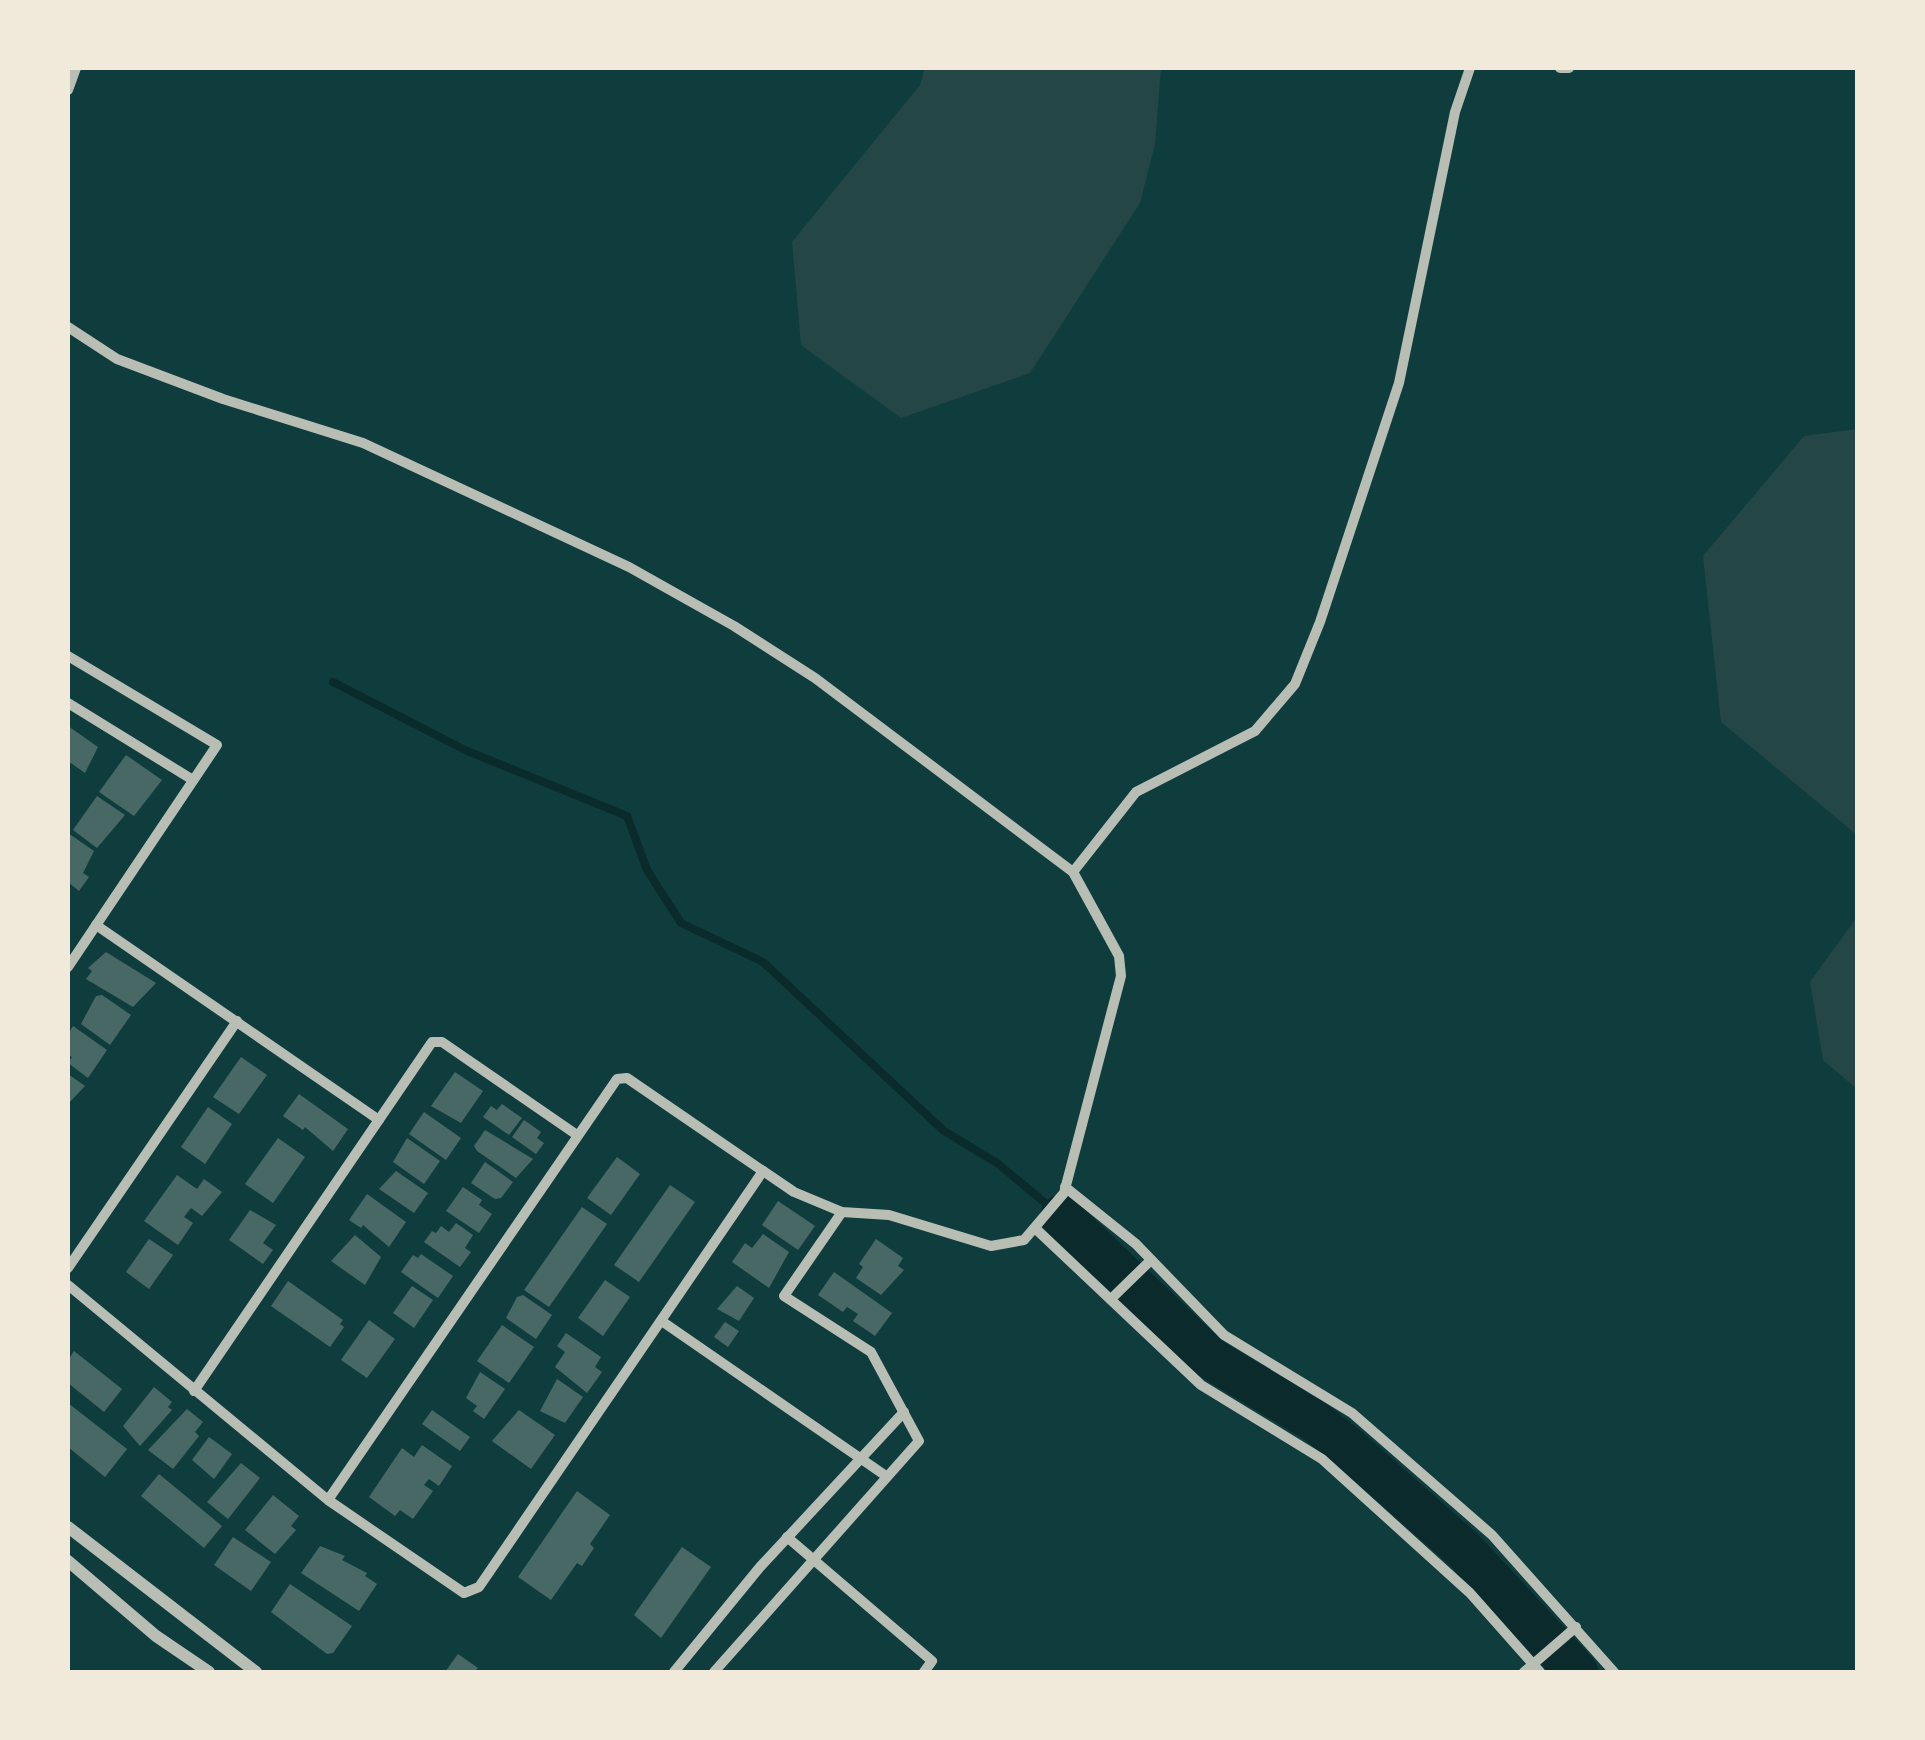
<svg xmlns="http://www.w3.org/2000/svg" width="1925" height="1740" font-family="'Alegreya Sans',sans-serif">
	<rect width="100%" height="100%" fill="#0f3d3e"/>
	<g fill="#244646">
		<polygon points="925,68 1161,68 1155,144 1140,203 1030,373 901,418 801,345 792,242 920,85"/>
		<polygon points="1857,429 1858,429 1857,835 1721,722 1703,556 1804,436"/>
		<polygon points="1857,917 1857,1089 1823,1060 1810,982"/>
	</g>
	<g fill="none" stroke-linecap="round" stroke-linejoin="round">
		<polyline stroke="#0a2a2b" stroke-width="8" points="333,682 465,750 627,816 647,870 681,923 763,962 944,1131 997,1163 1061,1216"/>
		<polyline stroke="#0a2a2b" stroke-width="42" points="1061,1216 1210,1358 1316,1422 1345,1445 1464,1550 1577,1672"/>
	</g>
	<g fill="#486865">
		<polygon points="68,726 98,747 85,773 68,761"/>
		<polygon points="126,755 162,780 134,816 99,792"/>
		<polygon points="97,796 125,815 97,848 73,830"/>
		<polygon points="68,833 94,851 83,873 89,877 79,891 68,882"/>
		<polygon points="106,952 156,983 133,1007 86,979 92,971 88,968"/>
		<polygon points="102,995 131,1015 110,1045 81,1024 96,996"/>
		<polygon points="73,1026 107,1050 88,1078 68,1063 72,1057 68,1055 68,1034"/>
		<polygon points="241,1057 267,1075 239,1114 213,1097"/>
		<polygon points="455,1072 483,1091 461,1123 431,1106"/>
		<polygon points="68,1074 85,1086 68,1104"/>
		<polygon points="299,1094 348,1129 333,1151 305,1127 303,1130 283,1116"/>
		<polygon points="502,1104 522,1118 509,1135 483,1117 491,1106 497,1110"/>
		<polygon points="208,1107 232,1124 205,1164 181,1147"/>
		<polygon points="424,1112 461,1138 446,1160 409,1134"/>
		<polygon points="524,1120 541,1132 537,1138 544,1143 536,1154 512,1137"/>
		<polygon points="485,1130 533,1159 516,1178 477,1151 474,1146"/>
		<polygon points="278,1138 305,1157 273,1203 245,1184"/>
		<polygon points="407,1138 440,1161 424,1184 393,1162"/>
		<polygon points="617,1157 640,1174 611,1215 587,1198"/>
		<polygon points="485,1162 513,1182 501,1198 495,1199 471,1183"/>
		<polygon points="396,1171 428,1193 414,1213 379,1189"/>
		<polygon points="177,1175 197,1189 204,1179 222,1192 202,1216 191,1208 184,1217 193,1223 178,1245 144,1221"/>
		<polygon points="670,1185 695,1202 639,1282 614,1265"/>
		<polygon points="463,1187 482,1200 479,1205 492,1214 479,1233 446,1211"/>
		<polygon points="367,1194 406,1222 389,1247 363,1225 361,1228 349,1220"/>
		<polygon points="778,1201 815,1226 798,1250 762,1225"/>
		<polygon points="582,1207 607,1224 549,1307 524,1290"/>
		<polygon points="250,1210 276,1225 263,1243 273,1250 263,1264 229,1240"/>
		<polygon points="456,1223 473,1235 465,1248 471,1252 460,1267 424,1242 432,1231 436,1233 441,1226 449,1232"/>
		<polygon points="763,1234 789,1252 769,1288 732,1262 745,1243 752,1248"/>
		<polygon points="355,1235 381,1257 365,1285 331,1261"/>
		<polygon points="149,1239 173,1255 149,1289 126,1272"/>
		<polygon points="876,1239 903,1258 898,1266 904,1270 881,1295 856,1278 863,1267 859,1264"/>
		<polygon points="421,1254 453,1276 438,1298 401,1272 413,1255 418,1258"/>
		<polygon points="834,1272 892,1313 875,1336 853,1321 858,1314 847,1307 843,1312 818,1295"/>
		<polygon points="605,1280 630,1297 603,1336 578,1318"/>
		<polygon points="288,1281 343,1320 340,1324 344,1327 330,1347 271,1306"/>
		<polygon points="412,1286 433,1300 414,1328 393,1313"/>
		<polygon points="737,1286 754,1298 739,1321 717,1309"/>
		<polygon points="523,1295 552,1315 536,1339 506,1318 517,1297"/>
		<polygon points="369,1320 395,1339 367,1378 341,1360"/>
		<polygon points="725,1322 739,1331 728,1347 714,1337"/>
		<polygon points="502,1325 534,1347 509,1383 477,1361"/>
		<polygon points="566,1333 601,1357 595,1367 602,1372 587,1393 555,1367 565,1352 557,1346"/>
		<polygon points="74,1351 122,1389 104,1412 68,1383 68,1360"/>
		<polygon points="480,1372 505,1389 484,1419 473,1411 477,1406 466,1398"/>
		<polygon points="557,1379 583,1397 565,1423 540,1411"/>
		<polygon points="154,1387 172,1402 168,1407 172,1410 140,1446 123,1426"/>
		<polygon points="68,1403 127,1449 105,1477 68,1447"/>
		<polygon points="187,1409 203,1422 195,1432 199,1436 173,1469 148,1450"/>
		<polygon points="432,1410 470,1437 460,1451 422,1424"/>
		<polygon points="519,1410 555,1435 531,1469 492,1441"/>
		<polygon points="209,1437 232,1454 214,1479 192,1460"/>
		<polygon points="422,1445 452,1466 439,1486 429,1479 424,1485 433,1491 413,1519 400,1510 395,1516 369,1497 402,1448 414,1457"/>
		<polygon points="241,1463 260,1478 228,1519 207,1502"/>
		<polygon points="159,1474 222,1526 204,1548 141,1496"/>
		<polygon points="577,1491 610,1515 590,1544 594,1548 582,1566 577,1563 551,1600 518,1577"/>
		<polygon points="273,1495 299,1516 291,1526 296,1530 275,1554 245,1530"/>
		<polygon points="233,1537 271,1562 251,1591 214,1565"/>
		<polygon points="320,1546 345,1556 342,1560 367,1573 365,1576 377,1584 359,1611 301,1573"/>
		<polygon points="682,1547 711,1567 661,1638 634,1615"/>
		<polygon points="290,1584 352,1626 333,1653 327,1654 271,1612"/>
		<polygon points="458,1654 478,1668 474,1672 445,1672"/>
	</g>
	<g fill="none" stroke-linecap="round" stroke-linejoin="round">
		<g stroke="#b8beb3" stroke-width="10">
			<polyline points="1560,68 1569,68"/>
			<polyline points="68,90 76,68"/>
			<polyline points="68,327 117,359 223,399 363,443 629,567 734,626 815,678 1073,872 1119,956 1121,976 1064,1193 1024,1240 991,1246 889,1215 842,1212 794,1192 763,1171"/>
			<polyline points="68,656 217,745 68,967"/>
			<polyline points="68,703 193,780"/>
			<polyline points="1073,872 1136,792 1255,731 1295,684 1320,622 1399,383 1455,112 1470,68"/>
			<polyline points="96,925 379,1120"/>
			<polyline points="1065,1187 1136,1244 1224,1335 1352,1413 1492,1535 1614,1672"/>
			<polyline points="1037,1230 1201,1385 1322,1459 1470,1593 1540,1672"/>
			<polyline points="68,1268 237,1021"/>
			<polyline points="68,1285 328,1500 464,1593 479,1587 763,1171 627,1078 617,1079 328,1500"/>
			<polyline points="1113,1297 1151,1260"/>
			<polyline points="663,1322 886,1476"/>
			<polyline points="194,1391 432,1042 442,1042 577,1135"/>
			<polyline points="787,1537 932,1661 924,1672"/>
			<polyline points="674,1672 760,1567 904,1412"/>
			<polyline points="714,1672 919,1441 871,1352 784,1296 842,1212"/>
			<polyline points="1524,1672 1576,1627"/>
		</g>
		<g stroke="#b8beb3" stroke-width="12">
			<polyline points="68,1527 256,1672"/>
			<polyline points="68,1561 156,1636 209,1672"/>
		</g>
	</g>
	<rect width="1925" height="1740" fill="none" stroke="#f1e9da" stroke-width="140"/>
</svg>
